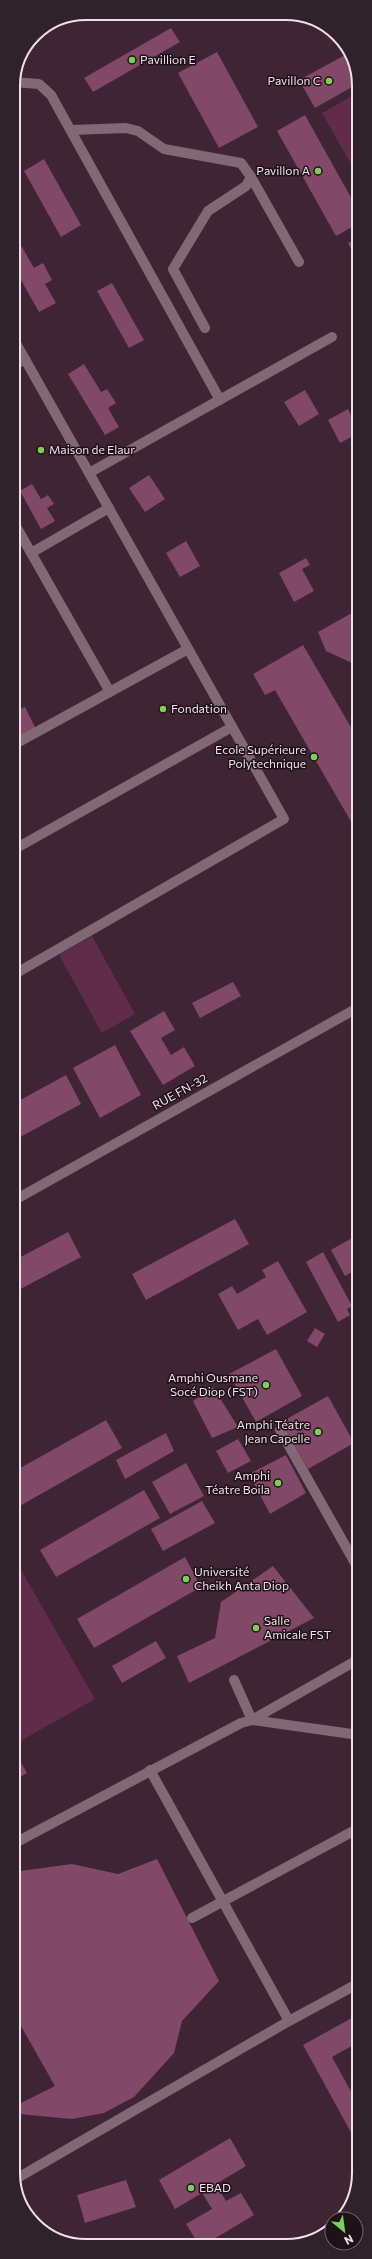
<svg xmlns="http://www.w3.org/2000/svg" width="372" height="2259" font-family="Commissioner,sans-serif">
	<rect width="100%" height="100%" fill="#3f2433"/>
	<g fill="#612c4a">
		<polygon points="359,92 359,178 322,113"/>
		<polygon points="92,936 135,1014 102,1033 59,955"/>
		<polygon points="13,1556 95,1699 13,1745"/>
	</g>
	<g fill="#814867">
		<polygon points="171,28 180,42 93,92 84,78"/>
		<polygon points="217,52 258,127 219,148 178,73"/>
		<polygon points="347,54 359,83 315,108 299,80"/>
		<polygon points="305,115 359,212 359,223 336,236 277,131"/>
		<polygon points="44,159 81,225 61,237 24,171"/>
		<polygon points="359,238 359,263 348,243"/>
		<polygon points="22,247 34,268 43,263 52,280 45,284 56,303 39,312 13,266 13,252"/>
		<polygon points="112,283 144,340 129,348 97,291"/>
		<polygon points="84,364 101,392 107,389 116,403 108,408 119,427 105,435 68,374"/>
		<polygon points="305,390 319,414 299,426 284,402"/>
		<polygon points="348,409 359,433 340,443 328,420"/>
		<polygon points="149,475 165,499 145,512 129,488"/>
		<polygon points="32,484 41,499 48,495 54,504 47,508 55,521 41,529 20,491"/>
		<polygon points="186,541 200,566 180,577 166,553"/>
		<polygon points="306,558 310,565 302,569 314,591 294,602 279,573"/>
		<polygon points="359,609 359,659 352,663 326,651 318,632"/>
		<polygon points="303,645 359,741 359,822 353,825 275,690 265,695 253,674"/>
		<polygon points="13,685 20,698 13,702"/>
		<polygon points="359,693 359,707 353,696"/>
		<polygon points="25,707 36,729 13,741 13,713"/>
		<polygon points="233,982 241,996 200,1018 192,1003"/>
		<polygon points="164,1011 175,1030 161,1038 171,1055 184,1047 195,1066 163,1085 130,1031"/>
		<polygon points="115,1045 141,1095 100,1118 73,1068"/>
		<polygon points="66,1075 81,1104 13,1141 13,1104"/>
		<polygon points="235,1219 249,1244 146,1300 132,1274"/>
		<polygon points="68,1232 81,1257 13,1293 13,1261"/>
		<polygon points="359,1234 359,1268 345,1276 331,1250"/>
		<polygon points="323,1252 352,1306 347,1309 350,1315 338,1322 306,1262"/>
		<polygon points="278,1261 307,1312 267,1335 258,1319 238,1330 218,1294 232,1286 237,1294 266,1277 262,1270"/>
		<polygon points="315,1328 325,1334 317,1347 307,1341"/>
		<polygon points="276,1349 302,1396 256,1422 229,1374"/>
		<polygon points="213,1387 238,1427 212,1438 193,1401"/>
		<polygon points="328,1396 354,1443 308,1469 281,1422"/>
		<polygon points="106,1420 122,1448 18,1507 13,1499 13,1472"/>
		<polygon points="166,1433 174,1451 125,1479 116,1460"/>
		<polygon points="238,1439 251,1461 228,1473 216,1451"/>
		<polygon points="286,1455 306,1493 270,1514 249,1474"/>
		<polygon points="186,1463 204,1496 170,1514 152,1482"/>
		<polygon points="144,1490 160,1518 56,1577 40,1550"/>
		<polygon points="202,1501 215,1523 163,1551 151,1529"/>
		<polygon points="185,1557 201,1587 94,1648 77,1619"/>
		<polygon points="273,1566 314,1618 189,1683 177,1656 215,1638 221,1602"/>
		<polygon points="156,1641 166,1658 122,1683 112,1666"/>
		<polygon points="13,1749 27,1773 13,1781"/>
		<polygon points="157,1859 219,1981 182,2021 174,2053 134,2097 104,2113 72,2119 19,2114 13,2107 55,2086 13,2012 13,1872 72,1864 118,1874"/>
		<polygon points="359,2014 359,2042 332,2057 359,2106 359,2147 303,2045"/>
		<polygon points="230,2138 246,2166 216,2184 226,2201 241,2193 254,2215 204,2245 199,2245 186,2224 212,2209 202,2193 175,2209 159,2180"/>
		<polygon points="126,2180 136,2207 85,2223 77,2195"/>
	</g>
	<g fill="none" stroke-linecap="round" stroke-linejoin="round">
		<g stroke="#826774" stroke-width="10">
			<polyline points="13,82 39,84 51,95 220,400"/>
			<polyline points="72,130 126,128 138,131 164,149 241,163 251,177 299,262"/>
			<polyline points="205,328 173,269 208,211 246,186 251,177"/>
			<polyline points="13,338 284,819 13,975"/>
			<polyline points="13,366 25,359"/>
			<polyline points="89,473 332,337"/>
			<polyline points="13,521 110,692"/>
			<polyline points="31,553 109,508"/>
			<polyline points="13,745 188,649"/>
			<polyline points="13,850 232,727"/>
			<polyline points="13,1201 359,1007"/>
			<polyline points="280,1430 359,1570"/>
			<polyline points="234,1680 252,1720 359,1659"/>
			<polyline points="150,1770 289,2021"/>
			<polyline points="13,1844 241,1723 252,1720 359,1735"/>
			<polyline points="192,1918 359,1828"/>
			<polyline points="14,2180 289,2021 359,1983"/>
		</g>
	</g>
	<g fill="#7cd154" stroke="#1e1218" stroke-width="1.5">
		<circle cx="132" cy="60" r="4"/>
		<circle cx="329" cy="81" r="4"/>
		<circle cx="318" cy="171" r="4"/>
		<circle cx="41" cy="450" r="4"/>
		<circle cx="163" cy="709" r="4"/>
		<circle cx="314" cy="757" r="4"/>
		<circle cx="266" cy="1385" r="4"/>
		<circle cx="318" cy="1432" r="4"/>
		<circle cx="278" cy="1483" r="4"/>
		<circle cx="186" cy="1579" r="4"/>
		<circle cx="256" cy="1628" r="4"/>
		<circle cx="191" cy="2188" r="4"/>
	</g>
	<g text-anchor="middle" stroke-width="3" stroke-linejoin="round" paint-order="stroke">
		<g font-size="12" fill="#f1dfe7" stroke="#1e1218" text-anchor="start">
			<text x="140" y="64">Pavillion E</text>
			<text x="321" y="85" text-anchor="end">Pavillon C</text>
			<text x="310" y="175" text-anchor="end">Pavillon A</text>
			<text x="49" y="454">Maison de Elaur</text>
			<text x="171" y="713">Fondation</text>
			<text x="306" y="754" text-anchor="end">Ecole Supérieure<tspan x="306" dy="14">Polytechnique</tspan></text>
			<text x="258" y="1382" text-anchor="end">Amphi Ousmane<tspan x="258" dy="14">Socé Diop (FST)</tspan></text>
			<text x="310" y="1429" text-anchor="end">Amphi Téatre<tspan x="310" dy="14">Jean Capelle</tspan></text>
			<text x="270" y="1480" text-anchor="end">Amphi<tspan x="270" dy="14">Téatre Boila</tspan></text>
			<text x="194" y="1576">Université<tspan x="194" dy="14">Cheikh Anta Diop</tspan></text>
			<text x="264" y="1625">Salle<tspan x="264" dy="14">Amicale FST</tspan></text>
			<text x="199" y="2192">EBAD</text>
		</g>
		<g font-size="12" fill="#f1dfe7" stroke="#1e1218">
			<text transform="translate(180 1092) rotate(-29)" y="4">RUE FN-32</text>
		</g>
	</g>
	<path d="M0 0H372V2259H0ZM86 20H286A66 66 0 0 1 352 86V2173A66 66 0 0 1 286 2239H86A66 66 0 0 1 20 2173V86A66 66 0 0 1 86 20Z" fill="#2f2229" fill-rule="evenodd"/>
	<path fill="none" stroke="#f1dfe7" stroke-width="2" d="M86 20H286A66 66 0 0 1 352 86V2173A66 66 0 0 1 286 2239H86A66 66 0 0 1 20 2173V86A66 66 0 0 1 86 20Z"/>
	<g transform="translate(344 2231) rotate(151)"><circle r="19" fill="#1e1218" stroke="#72646b"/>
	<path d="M0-3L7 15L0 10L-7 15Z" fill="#7cd154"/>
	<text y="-6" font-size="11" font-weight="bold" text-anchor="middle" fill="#f1dfe7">N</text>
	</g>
</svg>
